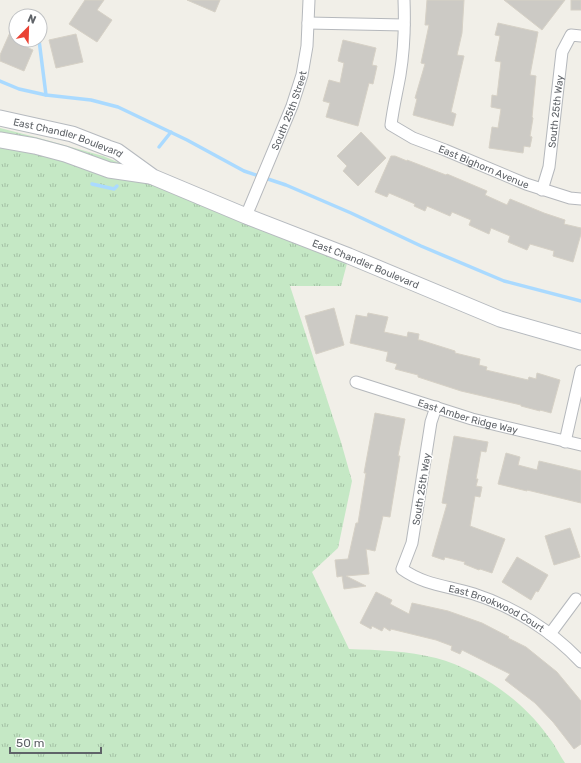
<svg xmlns="http://www.w3.org/2000/svg" width="581" height="763" font-family="Rubik,sans-serif">
	<defs>
		<pattern id="grass-tufts" width="24" height="20" patternUnits="userSpaceOnUse"><rect width="24" height="20" fill="#c5e8c5"/><path d="M3 7l-1-3M5 7V3M7 7l1-3M15 17l-1-3M17 17v-4M19 17l1-3" fill="none" stroke="#a3c0a4"/></pattern>
	</defs>
	<rect width="100%" height="100%" fill="#f1efe8"/>
	<path fill="url(#grass-tufts)" d="M0,128l39,10 64,18 144,60 102,40 -8,30h-51l51,156 11,39 -14,67 -26,24 37,77c29,1 59,2 87,9 41,11 87,42 111,77 7,8 12,19 18,28h-565z"/>
	<g fill="none" stroke-linecap="round" stroke-linejoin="round">
		<g stroke="#aadaff" stroke-width="3.5">
			<polyline points="39,40 46,95"/>
			<polyline points="0,81 19,89 46,95 91,100 118,107 187,140 244,171 286,185 351,213 421,246 504,281 581,301"/>
			<polyline points="159,147 171,132"/>
			<polyline points="92,184 114,189 117,186"/>
		</g>
	</g>
	<g fill="#cccac5" stroke="#d6d1c6">
		<polygon points="85,0 104,0 97,10 112,20 97,42 69,24"/>
		<polygon points="187,0 220,0 215,12"/>
		<polygon points="427,0 464,0 462,33 457,55 464,56 451,112 456,114 453,126 413,115 417,99 415,98 425,64 421,63 429,25 425,25"/>
		<polygon points="504,0 565,0 542,30"/>
		<rect x="571" y="0" width="10" height="10"/>
		<polygon points="16,19 16,40 25,40 22,45 33,50 24,71 0,61 0,55"/>
		<polygon points="498,23 538,32 530,75 536,76 532,117 533,118 530,136 532,137 530,147 524,146 523,153 489,148 492,127 498,128 501,109 491,107 492,95 497,96 501,62 495,61 500,36 495,35"/>
		<polygon points="76,34 83,62 56,68 49,40"/>
		<polygon points="343,40 376,48 372,65 377,66 373,84 369,83 358,126 326,117 330,103 323,101 329,80 340,83 344,63 338,61"/>
		<polygon points="361,132 386,158 358,186 343,171 347,166 337,156"/>
		<polygon points="391,156 395,156 407,161 407,160 446,175 447,174 487,191 485,195 507,205 510,199 544,213 565,220 564,224 581,228 581,234 573,262 553,256 554,251 530,244 527,250 508,242 510,236 491,228 489,234 469,225 471,220 452,212 450,216 427,206 425,211 414,206 415,204 389,193 387,197 375,192"/>
		<polygon points="334,308 344,345 316,354 305,316"/>
		<polygon points="368,313 388,317 384,332 407,337 408,332 419,334 418,340 420,340 455,351 455,353 480,359 479,365 487,367 486,370 528,380 529,377 536,379 537,373 560,380 551,413 540,410 540,411 521,406 521,405 461,391 418,377 418,375 395,369 397,364 386,361 388,352 350,343 356,315 367,317"/>
		<polygon points="375,413 405,419 398,456 400,456 390,517 383,516 375,551 366,549 369,574 346,576 366,586 344,589 342,576 337,577 335,560 348,559 356,523 358,523 366,473 364,473"/>
		<polygon points="454,436 488,442 486,452 481,451 476,479 478,479 476,486 482,487 480,497 475,496 470,526 505,539 492,573 480,569 479,570 464,564 465,562 445,557 444,560 432,556 447,504 442,503"/>
		<polygon points="506,453 520,457 518,465 537,470 539,461 581,471 581,503 527,490 527,491 498,484"/>
		<polygon points="570,528 580,557 554,565 545,536"/>
		<polygon points="517,557 548,575 538,592 536,591 531,600 502,582"/>
		<polygon points="376,592 392,600 390,604 409,614 412,603 448,611 482,623 509,637 508,638 526,647 557,672 581,701 581,744 574,749 553,722 535,703 505,680 510,674 462,650 460,654 451,650 452,646 436,640 391,629 390,631 384,627 382,631 372,626 371,629 360,623"/>
	</g>
	<g fill="none" stroke-linecap="round" stroke-linejoin="round">
		<defs>
			<g id="street">
				<path id="s1" d="M404,0c1,25 0,51 -4,75 -3,17 -7,33 -9,50l22,13 32,12 81,34 44,14 11,1"/>
				<polyline points="308,23 404,25"/>
				<path id="s2" d="M542,190l7,-23 13,-115 9,-17 10,1"/>
				<path id="s3" d="M246,216l46,-110 10,-31 5,-29 2,-46"/>
				<path id="s4" d="M356,382l116,37 109,26"/>
				<path id="s5" d="M436,407l-5,15 -19,121 -10,26c22,16 46,17 72,25 40,13 78,37 107,68"/>
				<polyline points="565,442 581,371"/>
				<polyline points="550,634 576,599"/>
			</g>
			<g id="secondary">
				<path id="s6" d="M0,118l72,16 36,14 9,3 36,26 93,39 103,40 151,63 81,23"/>
				<polyline points="0,140 35,146 65,154 109,170 150,176"/>
			</g>
		</defs>
		<use href="#street" stroke="#b5b8bc" stroke-width="13"/>
		<use href="#secondary" stroke="#b6babf" stroke-width="17"/>
		<use href="#street" stroke="#fff" stroke-width="11"/>
		<use href="#secondary" stroke="#fff" stroke-width="15"/>
	</g>
	<g text-anchor="middle" stroke-width="3" stroke-linejoin="round" paint-order="stroke">
		<g font-size="10" fill="#5f6368" stroke="#fff">
			<text dy="4" stroke="none"><textPath href="#s3" startOffset="114">South 25th Street</textPath></text>
			<text dy="4" stroke="none"><textPath href="#s2" startOffset="80">South 25th Way</textPath></text>
			<text dy="4" stroke="none"><textPath href="#s6" startOffset="71">East Chandler Boulevard</textPath></text>
			<text dy="4" stroke="none"><textPath href="#s1" startOffset="228">East Bighorn Avenue</textPath></text>
			<text dy="4" stroke="none"><textPath href="#s6" startOffset="396">East Chandler Boulevard</textPath></text>
			<text dy="4" stroke="none"><textPath href="#s4" startOffset="117">East Amber Ridge Way</textPath></text>
			<text transform="translate(421 489) rotate(-81)" y="4">South 25th Way</text>
			<text dy="4" stroke="none"><textPath href="#s5" startOffset="269">East Brookwood Court</textPath></text>
		</g>
	</g>
	<g transform="translate(28 28) rotate(23)"><circle r="19" fill="#ffffff" stroke="#bfc1c3"/>
	<path d="M0-3L7 15L0 10L-7 15Z" fill="#ea4335"/>
	<text y="-6" font-size="11" font-weight="bold" text-anchor="middle" fill="#5f6368">N</text>
	</g>
	<path d="M10 747v6h91v-6" fill="none" stroke="#5f6368" stroke-width="2"/>
	<text x="16" y="747" font-size="12" fill="#5f6368" stroke="#ffffff" stroke-width="3" paint-order="stroke">50 m</text>
</svg>
